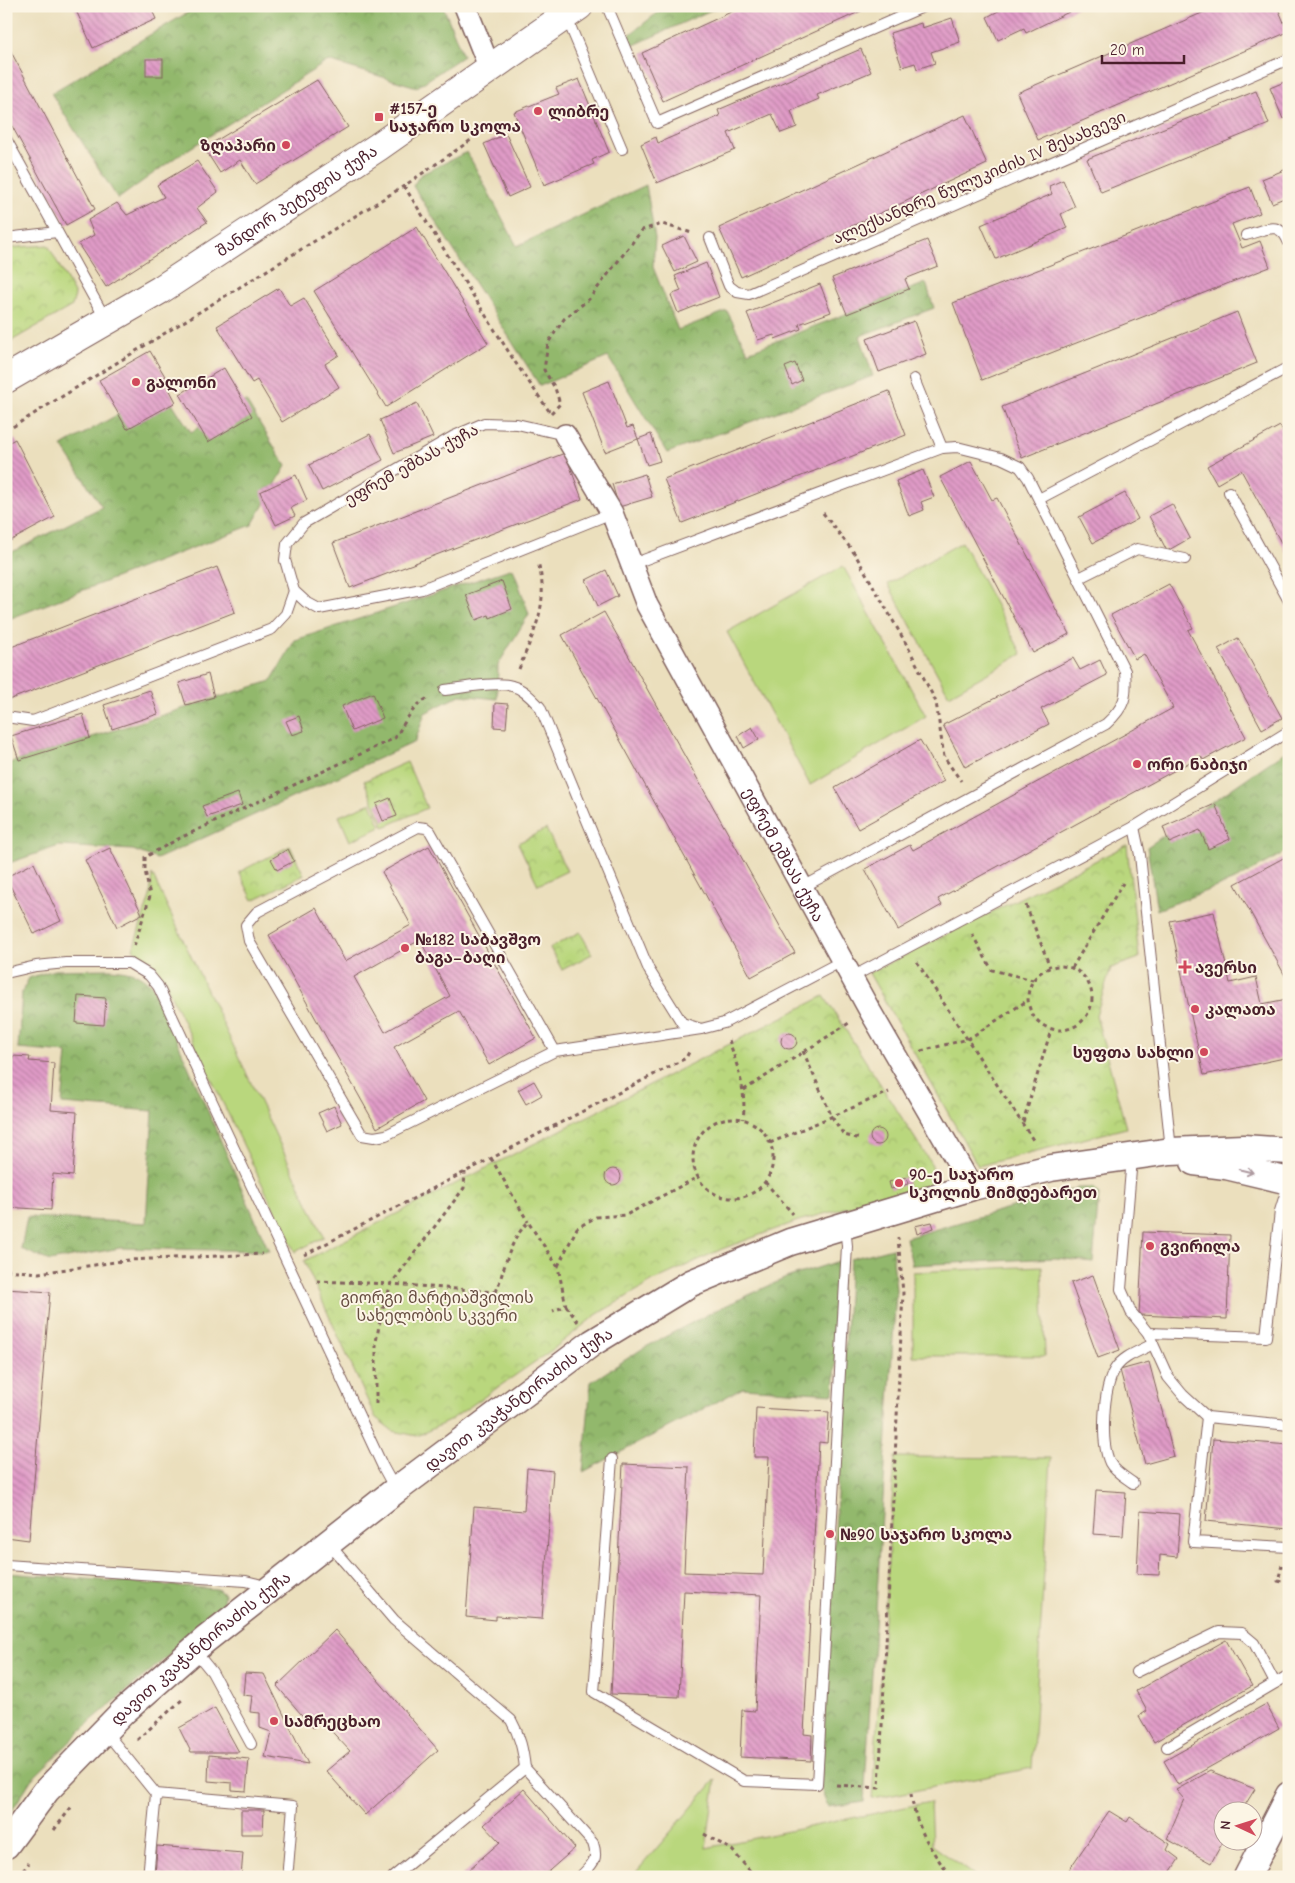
<svg xmlns="http://www.w3.org/2000/svg" width="1295" height="1883" font-family="'Comic Neue','Noto Sans Georgian',sans-serif">
	<defs>
		<pattern id="forest-crowns" width="20" height="18" patternUnits="userSpaceOnUse" patternTransform="scale(1.25)"><rect width="20" height="18" fill="#92b86c"/><path d="M2 6a3 3 0 1 1 6 0M12 15a3 3 0 1 1 6 0" fill="none" stroke="#799559"/></pattern>
		<pattern id="park-crowns" width="20" height="18" patternUnits="userSpaceOnUse" patternTransform="scale(1.25)"><rect width="20" height="18" fill="#b9d77d"/><path d="M2 6a3 3 0 1 1 6 0M12 15a3 3 0 1 1 6 0" fill="none" stroke="#a1b86c"/></pattern>
		<pattern id="building-back-hatch" width="6" height="6" patternUnits="userSpaceOnUse" patternTransform="scale(1.25)"><rect width="6" height="6" fill="#e09bc7"/><path d="M-1 5l2 2M0 0l6 6M5-1l2 2" fill="none" stroke="#b87ea2"/></pattern>
	</defs>
	<rect width="100%" height="100%" fill="#fcf5e5"/>
	<filter id="ink" filterUnits="userSpaceOnUse"><feTurbulence type="fractalNoise" baseFrequency=".02" numOctaves="2"/><feDisplacementMap in="SourceGraphic" scale="10" xChannelSelector="R" yChannelSelector="G"/><feConvolveMatrix kernelMatrix="1 2 1 2 8 2 1 2 1" color-interpolation-filters="sRGB"/></filter>
	<filter id="wash" filterUnits="userSpaceOnUse"><feTurbulence type="fractalNoise" baseFrequency=".0096" numOctaves="4" result="noise"/><feDisplacementMap in="SourceGraphic" scale="20" xChannelSelector="R" yChannelSelector="G"/><feGaussianBlur stdDeviation="1.12" result="paint"/><feColorMatrix in="noise" values="0 0 0 0 0 0 0 0 0 0 0 0 0 0 0 0 0 1.4 0 .05"/><feComposite in="paint" operator="in"/></filter>
	<g filter="url(#wash)">
		<rect width="100%" height="100%" fill="#ebdfbd"/>
		<g fill="#b9d77d" stroke="#827b54">
			<polygon points="962,542 1022,654 949,695 888,584"/>
			<polygon points="843,566 926,716 810,785 727,632"/>
			<polygon points="371,803 381,827 350,841 339,816"/>
			<polygon points="152,874 324,1237 295,1252 159,971 133,949 150,896"/>
			<polygon points="1042,1266 1045,1356 913,1356 913,1272"/>
			<polygon points="895,1457 1051,1458 1032,1768 872,1799"/>
			<polygon points="716,1779 706,1848 930,1802 932,1845 977,1877 632,1877"/>
		</g>
		<g fill="url(#forest-crowns)" stroke="#6e6c4c">
			<polygon points="199,6 443,6 463,56 417,87 328,61 176,157 118,199 51,93"/>
			<polygon points="666,6 720,6 632,46 628,36"/>
			<polygon points="467,152 517,246 646,185 655,238 653,267 678,330 727,311 748,352 926,283 934,308 860,336 873,376 667,453 608,357 540,386 413,186 420,175"/>
			<polygon points="163,389 191,432 246,401 286,466 252,525 6,620 6,555 102,507 62,446"/>
			<polygon points="513,568 529,614 498,665 497,699 460,695 425,713 415,742 157,859 133,850 59,846 6,864 6,764 271,681 295,640"/>
			<polygon points="1289,749 1289,850 1237,879 1157,910 1147,847"/>
			<path d="M110,969c21,2 29,3 44,19l115,263 -149,-3 -70,13 -29,-12 6,-32 119,6 7,-112 -91,-7 5,-51 -49,-4 4,-57 7,-14 25,-8z"/>
			<polygon points="1077,1188 1094,1188 1099,1194 1093,1262 1056,1258 912,1265 906,1238"/>
			<polygon points="892,1248 896,1290 864,1802 828,1807 821,1788 850,1259"/>
			<polygon points="842,1260 834,1394 743,1388 583,1472 591,1382 642,1349 716,1310 786,1278"/>
			<polygon points="6,1573 217,1589 224,1594 223,1602 218,1614 92,1720 31,1780 6,1820"/>
		</g>
		<g fill="url(#park-crowns)" stroke="#827b54">
			<polygon points="48,245 75,295 72,306 6,344 6,248"/>
			<polygon points="407,762 427,808 384,827 364,781"/>
			<polygon points="546,829 567,871 538,885 518,843"/>
			<polygon points="1127,845 1139,958 1111,968 1096,1015 1126,1128 978,1166 869,973"/>
			<polygon points="290,846 304,875 253,900 239,872"/>
			<polygon points="580,932 592,954 562,970 550,948"/>
			<polygon points="824,996 932,1165 934,1184 798,1221 722,1249 653,1281 596,1315 552,1350 449,1421 417,1436 393,1431 375,1417 304,1261"/>
		</g>
		<g id="blocks">
			<g fill="url(#building-back-hatch)" fill-rule="evenodd">
				<polygon points="74,6 150,6 156,19 93,48"/>
				<polygon points="744,6 872,6 663,101 642,53"/>
				<polygon points="1008,6 1076,6 1077,8 1026,33 1024,28 998,40 987,17"/>
				<polygon points="1218,6 1277,6 1288,32 1038,140 1017,93"/>
				<polygon points="952,18 960,42 931,52 935,63 917,69 915,63 902,67 890,33 921,23 922,28"/>
				<polygon points="9,48 95,209 66,225 6,115 6,49"/>
				<polygon points="861,49 871,72 817,95 819,99 791,111 797,127 781,133 772,114 728,133 735,150 657,183 641,144 656,137 658,143 720,116 718,110"/>
				<rect x="146" y="59" width="17" height="17"/>
				<polygon points="579,79 609,152 592,160 594,164 544,185 514,112 559,94 556,88"/>
				<polygon points="317,80 348,127 255,184 240,160 220,173 204,148"/>
				<polygon points="1289,80 1289,117 1283,119 1270,88"/>
				<polygon points="1256,91 1269,124 1101,192 1087,159"/>
				<polygon points="965,115 987,164 741,277 719,228"/>
				<polygon points="506,134 530,187 508,197 484,144"/>
				<polygon points="197,161 218,192 197,208 207,222 106,287 78,244 94,235 88,220 117,203 127,215 164,197 157,185"/>
				<polygon points="1289,168 1289,196 1272,203 1262,179"/>
				<polygon points="1063,180 1075,207 1061,214 1067,228 996,259 981,225 1052,194 1049,186"/>
				<polygon points="1250,187 1260,213 1232,224 1242,248 1260,241 1270,267 982,380 953,303"/>
				<polygon points="417,227 488,343 386,407 314,291"/>
				<polygon points="684,236 697,262 675,272 662,246"/>
				<polygon points="927,240 938,266 905,279 909,289 847,314 832,278"/>
				<polygon points="706,263 719,297 678,313 671,295 681,291 675,276"/>
				<polygon points="820,284 831,312 799,324 801,329 775,339 774,335 758,340 747,313"/>
				<polygon points="279,288 290,306 304,298 339,355 325,364 339,387 282,422 257,380 252,383 217,326"/>
				<polygon points="1237,312 1257,363 1022,458 1002,407"/>
				<polygon points="914,321 926,354 879,372 867,339"/>
				<polygon points="150,351 169,383 167,385 176,402 127,429 99,380"/>
				<polygon points="795,363 802,380 792,385 785,367"/>
				<polygon points="224,368 252,416 208,442 180,394"/>
				<polygon points="609,381 627,428 633,426 638,439 605,452 582,392"/>
				<polygon points="889,391 906,435 682,523 664,479"/>
				<polygon points="417,403 433,437 394,453 380,420"/>
				<polygon points="1280,426 1289,443 1289,557 1241,470 1217,484 1207,466"/>
				<polygon points="370,434 383,460 322,491 309,465"/>
				<polygon points="651,434 660,461 647,465 638,439"/>
				<polygon points="15,439 55,517 6,543 6,444"/>
				<polygon points="565,453 582,499 350,588 333,543"/>
				<polygon points="971,461 992,500 997,498 1069,634 1033,653 940,477"/>
				<polygon points="923,470 934,497 921,502 924,510 909,516 896,481"/>
				<polygon points="645,474 652,497 619,507 612,484"/>
				<polygon points="296,475 307,500 291,508 295,516 276,525 260,492"/>
				<polygon points="1125,493 1138,519 1093,543 1079,517"/>
				<polygon points="1172,504 1190,538 1167,551 1149,516"/>
				<polygon points="217,567 235,612 6,701 6,649"/>
				<polygon points="606,570 618,596 598,606 586,580"/>
				<polygon points="502,581 512,609 490,618 489,615 476,620 466,595"/>
				<polygon points="1169,584 1193,628 1188,630 1246,737 1203,760 1201,756 938,899 942,905 898,930 865,869 910,845 913,850 1173,708 1144,654 1135,659 1111,615"/>
				<polygon points="604,612 795,953 751,977 562,635"/>
				<polygon points="1238,638 1282,718 1262,729 1218,649"/>
				<polygon points="1073,658 1080,670 1100,660 1107,675 1041,709 1049,724 965,767 943,725"/>
				<polygon points="208,674 214,697 186,705 179,683"/>
				<polygon points="150,690 158,714 112,729 104,705"/>
				<polygon points="373,693 383,718 352,731 342,706"/>
				<polygon points="495,703 508,704 506,728 494,727"/>
				<polygon points="83,714 90,738 19,760 11,736"/>
				<polygon points="299,716 304,731 292,735 286,721"/>
				<polygon points="752,727 759,739 744,748 738,736"/>
				<polygon points="920,740 944,781 858,829 835,788"/>
				<polygon points="238,793 242,805 207,817 202,806"/>
				<polygon points="390,798 397,816 383,821 376,804"/>
				<polygon points="1215,804 1230,839 1208,849 1200,830 1169,843 1163,827"/>
				<path d="M429,846l107,192 -47,27 -30,-54 -65,36 30,54 -47,27 -108,-193 47,-27 29,53 66,-36 -29,-53zM420,940l30,56 -65,36 -31,-55z"/>
				<polygon points="110,848 142,914 117,927 85,860"/>
				<polygon points="288,849 294,861 277,870 271,859"/>
				<polygon points="1289,855 1289,983 1235,884"/>
				<polygon points="34,863 61,921 34,934 6,877"/>
				<polygon points="1214,912 1230,983 1256,977 1262,1004 1287,999 1289,1007 1289,1057 1204,1075 1170,921"/>
				<polygon points="78,996 106,998 104,1025 76,1023"/>
				<circle cx="789" cy="1041" r="8"/>
				<polygon points="13,1056 30,1057 29,1061 54,1063 51,1110 77,1112 73,1176 53,1174 51,1210 6,1207 6,1079 11,1079"/>
				<polygon points="534,1081 542,1095 526,1104 518,1090"/>
				<polygon points="334,1106 342,1124 327,1131 318,1113"/>
				<circle cx="878" cy="1137" r="8"/>
				<circle cx="613" cy="1177" r="8"/>
				<polygon points="906,1177 908,1184 891,1189 889,1182"/>
				<polygon points="932,1222 934,1228 917,1234 915,1226"/>
				<polygon points="1143,1232 1230,1235 1227,1319 1139,1315"/>
				<polygon points="1093,1275 1120,1350 1098,1358 1071,1283"/>
				<polygon points="6,1289 50,1292 29,1540 6,1537"/>
				<polygon points="1149,1362 1174,1456 1145,1464 1120,1370"/>
				<polygon points="756,1408 829,1412 827,1443 819,1442 804,1734 812,1735 811,1761 740,1757 742,1710 755,1711 761,1595 684,1591 679,1697 611,1694 623,1464 689,1467 684,1572 763,1575 769,1457 754,1457"/>
				<polygon points="1213,1439 1289,1445 1289,1529 1206,1521"/>
				<polygon points="527,1468 553,1471 542,1619 496,1616 496,1620 466,1617 474,1507 524,1511"/>
				<polygon points="1096,1490 1126,1492 1123,1536 1093,1534"/>
				<polygon points="1140,1511 1180,1514 1177,1557 1160,1555 1159,1575 1137,1574"/>
				<polygon points="335,1630 438,1750 365,1815 326,1771 350,1751 321,1720 313,1728 277,1686"/>
				<polygon points="1226,1640 1252,1686 1154,1742 1139,1716 1147,1711 1136,1691"/>
				<polygon points="245,1673 264,1674 308,1764 265,1757 271,1732 260,1728 260,1713 250,1712 252,1696 243,1695"/>
				<polygon points="1266,1704 1279,1728 1178,1785 1164,1761"/>
				<polygon points="215,1708 239,1752 191,1752 179,1728"/>
				<polygon points="209,1755 249,1759 246,1791 232,1790 232,1783 208,1781"/>
				<polygon points="1210,1771 1255,1789 1242,1810 1222,1810 1222,1840 1224,1840 1211,1863 1167,1839 1184,1799 1176,1790"/>
				<polygon points="524,1789 575,1848 542,1877 460,1877 500,1842 484,1825"/>
				<polygon points="241,1810 264,1810 263,1834 241,1834"/>
				<polygon points="1109,1811 1127,1822 1130,1817 1170,1844 1167,1850 1179,1859 1167,1877 1064,1877"/>
				<polygon points="157,1846 243,1853 241,1877 155,1877"/>
			</g>
		</g>
	</g>
	<g filter="url(#ink)">
		<use href="#blocks" fill-opacity="0" stroke="#82625e" stroke-width="1"/>
		<g fill="none" stroke-linecap="round" stroke-linejoin="round">
			<defs>
				<g id="service">
					<polyline points="607,6 657,123 925,6"/>
					<polyline points="566,16 622,149"/>
					<polyline points="6,139 106,320"/>
					<path d="M1246,235c20,-5 33,-16 43,8"/>
					<polyline points="6,238 57,232"/>
					<polyline points="710,238 729,286 737,292 749,294 1289,59"/>
					<polyline points="914,379 942,448"/>
					<polyline points="565,435 517,424 484,423 454,436 304,523 287,544 285,560 294,591 306,602 319,609 422,589 612,513"/>
					<polyline points="1229,492 1289,601"/>
					<polyline points="1039,499 1289,367"/>
					<path d="M630,565l312,-117 15,-1 44,11 19,9 8,11 97,193c2,25 1,35 -19,53l-303,163"/>
					<polyline points="1079,578 1137,549 1185,559"/>
					<path d="M445,690c16,-2 53,-9 67,-4 12,3 20,13 28,21l109,263 33,53 19,6 23,-6 120,-63"/>
					<polyline points="6,717 33,721 272,629 286,614 294,591"/>
					<polyline points="1134,827 1140,855 1171,1150"/>
					<polyline points="6,973 36,966 66,963 129,963 149,975 158,986 383,1467 395,1489"/>
					<polyline points="852,977 1134,827 1289,731"/>
					<polyline points="555,1051 430,831 426,828 418,827 257,912 246,925 249,941 362,1135 374,1137 386,1135 555,1051 701,1029"/>
					<polyline points="1132,1158 1121,1289 1131,1312 1148,1333 1168,1377 1183,1395 1207,1417 1289,1425"/>
					<polyline points="1148,1333 1266,1337 1280,1211 1289,1182"/>
					<polyline points="1207,1417 1193,1542 1289,1547"/>
					<polyline points="612,1459 594,1692 744,1781 817,1784 847,1246 845,1226"/>
					<path d="M1133,1483c-7,-5 -19,-12 -23,-20 -10,-21 -7,-74 5,-94 8,-13 25,-18 38,-25"/>
					<path d="M329,1544l65,76 117,100c9,16 12,30 14,48l-132,109"/>
					<polyline points="6,1565 246,1581 258,1584 264,1593"/>
					<polyline points="194,1650 212,1672 251,1744"/>
					<polyline points="1136,1672 1219,1632 1242,1633 1254,1643 1275,1683"/>
					<polyline points="105,1731 156,1794 293,1806 288,1868"/>
					<polyline points="1167,1747 1289,1675"/>
					<path d="M525,1768l68,75c6,18 -1,21 -13,34"/>
					<polyline points="148,1877 156,1794"/>
				</g>
				<g id="minor">
					<polyline points="465,6 490,69"/>
					<path id="s1" d="M565,435l47,78 35,92 223,406 102,176"/>
				</g>
				<g id="tertiary">
					<polyline points="1194,1162 1226,1166 1289,1181"/>
					<path id="s2" d="M6,1845l40,-54 78,-80 81,-71 191,-150 196,-147 99,-60 99,-41 182,-55 79,-19 120,-17 72,-3 46,3"/>
					<polyline points="1247,1877 1289,1795"/>
				</g>
				<g id="secondary">
					<path id="s3" d="M6,379l154,-89 218,-143 201,-141"/>
				</g>
			</defs>
			<use href="#service" stroke="#82625e" stroke-width="12"/>
			<use href="#minor" stroke="#82625e" stroke-width="24"/>
			<use href="#tertiary" stroke="#82625e" stroke-width="29"/>
			<use href="#secondary" stroke="#82625e" stroke-width="30"/>
			<g stroke="#82625e" stroke-width="3" stroke-dasharray="4 4" stroke-linecap="butt">
				<polyline points="404,186 515,362 549,411"/>
				<polyline points="551,413 560,404 555,388 544,370 548,343 564,319 589,299 642,230 662,224 692,233"/>
				<polyline points="6,431 404,186 471,140"/>
				<polyline points="823,513 855,554 908,647 936,702 944,757 961,781"/>
				<path d="M519,669c15,-39 31,-64 19,-107"/>
				<polyline points="1026,905 1050,967"/>
				<polyline points="972,934 992,970 1033,980"/>
				<path d="M134,946l16,-50 -5,-26v-13l35,-19 215,-100c9,-14 17,-32 33,-40"/>
				<polyline points="917,962 1035,1143"/>
				<circle cx="1060" cy="998" r="32"/>
				<polyline points="1072,968 1123,883"/>
				<path d="M729,1040c8,26 18,51 14,79"/>
				<polyline points="803,1051 832,1117 844,1135 861,1139"/>
				<polyline points="921,1051 968,1039 1028,1000"/>
				<polyline points="744,1090 849,1023"/>
				<circle cx="733" cy="1158" r="40"/>
				<polyline points="1023,1122 1051,1030"/>
				<polyline points="770,1143 889,1092"/>
				<polyline points="491,1158 528,1222"/>
				<polyline points="765,1182 793,1214"/>
				<polyline points="304,1255 686,1058 690,1050"/>
				<polyline points="558,1266 577,1228 596,1217 626,1215 698,1177"/>
				<polyline points="6,1270 39,1273 129,1260 262,1254"/>
				<polyline points="317,1281 391,1284 496,1292 508,1304"/>
				<path d="M496,1292c9,-24 13,-51 32,-70l30,45 8,39 -13,5"/>
				<polyline points="566,1306 578,1322"/>
				<polyline points="376,1404 376,1342 381,1315 391,1284 464,1188 465,1172"/>
				<polyline points="1282,1565 1278,1581 1289,1584"/>
				<polyline points="137,1740 184,1698"/>
				<polyline points="836,1785 879,1788 903,1293 898,1238"/>
				<path d="M911,1794c5,34 19,55 40,83"/>
				<polyline points="54,1830 73,1805"/>
				<polyline points="704,1834 732,1850 750,1871 749,1877"/>
				<polyline points="18,1877 29,1863"/>
			</g>
			<use href="#service" stroke="#fff" stroke-width="10"/>
			<use href="#minor" stroke="#fff" stroke-width="21"/>
			<use href="#tertiary" stroke="#fff" stroke-width="26"/>
			<use href="#secondary" stroke="#fff" stroke-width="28"/>
		</g>
		<defs><path id="oneway-shaft" d="M-6 0H5M1.5-3L5.5 0L1.5 3" fill="none" stroke-width="1.6" stroke-linecap="round" stroke-linejoin="round" transform="scale(1.25)"/></defs>
		<use stroke="#ae9aa0" href="#oneway-shaft" transform="translate(1246 1171) rotate(14)"/>
	</g>
	<g fill="#d1495b" stroke="#fcf5e5" stroke-width="2">
		<circle cx="538" cy="111" r="5"/>
		<rect x="374" y="112" width="10" height="10" rx="2.5"/>
		<circle cx="286" cy="145" r="5"/>
		<circle cx="136" cy="382" r="5"/>
		<circle cx="1137" cy="764" r="5"/>
		<circle cx="405" cy="948" r="5"/>
		<path d="M1182.5 959.5h5v5h5v5h-5v5h-5v-5h-5v-5h5z"/>
		<circle cx="1195" cy="1009" r="5"/>
		<circle cx="1204" cy="1052" r="5"/>
		<circle cx="899" cy="1183" r="5"/>
		<circle cx="1150" cy="1246" r="5"/>
		<circle cx="830" cy="1534" r="5"/>
		<circle cx="274" cy="1721" r="5"/>
	</g>
	<g text-anchor="middle" stroke-width="4" stroke-linejoin="round" paint-order="stroke">
		<g font-size="16" font-weight="bold" fill="#4a1f2b" stroke="#fcf5e5" text-anchor="start">
			<text x="389" y="114">#157-ე<tspan x="389" dy="18">საჯარო სკოლა</tspan></text>
			<text x="548" y="117">ლიბრე</text>
			<text x="276" y="151" text-anchor="end">ზღაპარი</text>
			<text x="146" y="388">გალონი</text>
			<text x="1147" y="770">ორი ნაბიჯი</text>
			<text x="415" y="945">№182 საბავშვო<tspan x="415" dy="18">ბაგა–ბაღი</tspan></text>
			<text x="1195" y="973">ავერსი</text>
			<text x="1205" y="1015">კალათა</text>
			<text x="1194" y="1058" text-anchor="end">სუფთა სახლი</text>
			<text x="909" y="1180">90-ე საჯარო<tspan x="909" dy="18">სკოლის მიმდებარეთ</tspan></text>
			<text x="1160" y="1252">გვირილა</text>
			<text x="840" y="1540">№90 საჯარო სკოლა</text>
			<text x="284" y="1727">სამრეცხაო</text>
		</g>
		<g font-size="16" fill="#4a1f2b" stroke="#fcf5e5">
			<text transform="translate(979 177) rotate(-23)" y="6">ალექსანდრე წულუკიძის IV შესახვევი</text>
			<text dy="6" stroke="none"><textPath href="#s3" startOffset="341">შანდორ პეტეფის ქუჩა</textPath></text>
			<text transform="translate(411 464) rotate(-29)" y="6">ეფრემ ეშბას ქუჩა</text>
			<text dy="6" stroke="none"><textPath href="#s1" startOffset="474">ეფრემ ეშბას ქუჩა</textPath></text>
			<text dy="6" stroke="none"><textPath href="#s2" startOffset="682">დავით კვაჭანტირაძის ქუჩა</textPath></text>
			<text dy="6" stroke="none"><textPath href="#s2" startOffset="278">დავით კვაჭანტირაძის ქუჩა</textPath></text>
		</g>
		<g font-size="16" fill="#664d40" stroke="#fcf5e5">
			<text x="437" y="1303">გიორგი მარტიაშვილის<tspan x="437" dy="18">სახელობის სკვერი</tspan></text>
		</g>
	</g>
	<rect width="1295" height="1883" fill="none" stroke="#fcf5e5" stroke-width="25"/>
	<g transform="translate(1238 1826) rotate(274)"><circle r="24" fill="#fcf5e5" stroke="#b59f9b"/>
	<path d="M0-4L9 19L0 12L-9 19Z" fill="#d1495b"/>
	<text y="-8" font-size="14" font-weight="bold" text-anchor="middle" fill="#4a1f2b">N</text>
	</g>
	<path d="M1102 55v8h82v-8" fill="none" stroke="#4a1f2b" stroke-width="2.5"/>
	<text x="1110" y="55" font-size="15" fill="#4a1f2b" stroke="#fcf5e5" stroke-width="4" paint-order="stroke">20 m</text>
</svg>
